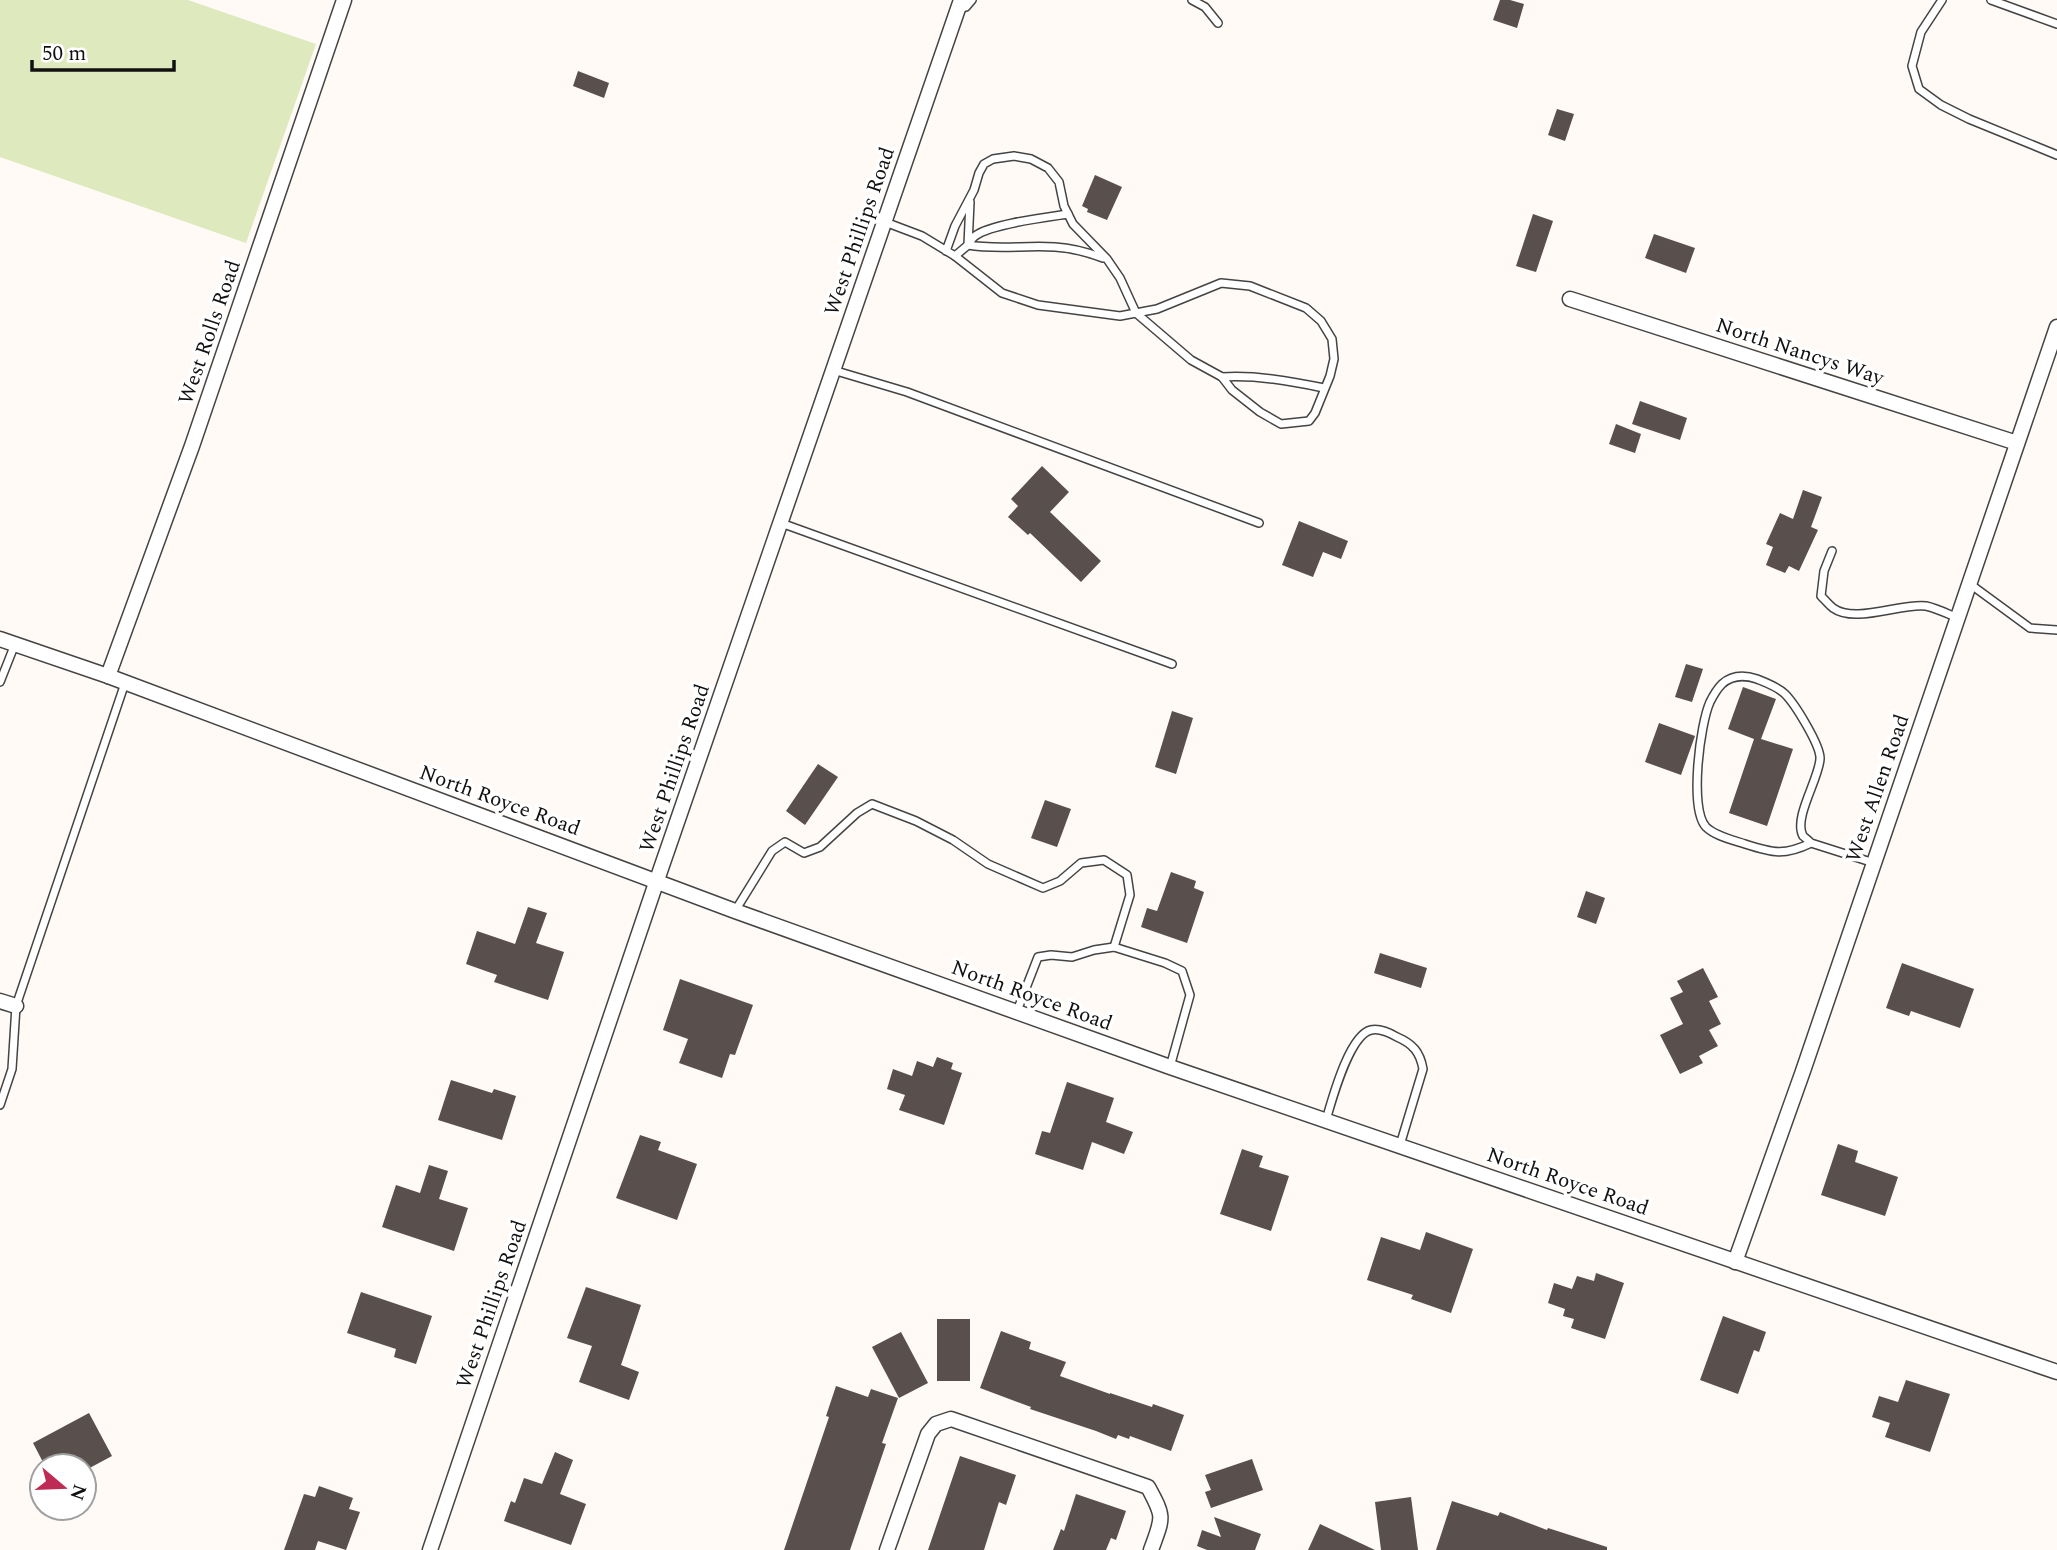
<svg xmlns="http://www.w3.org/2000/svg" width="2057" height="1550" font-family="Spectral,serif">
	<rect width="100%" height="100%" fill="#fffaf5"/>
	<polygon fill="#dfe9be" points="0,0 188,0 316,44 246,243 0,157"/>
	<g fill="#594f4d">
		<polygon points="1500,0 1510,0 1524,4 1517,28 1493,20"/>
		<polygon points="578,71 609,83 604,98 573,86"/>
		<polygon points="1557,109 1574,114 1565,141 1548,135"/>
		<polygon points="1095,175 1122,187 1107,220 1087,212 1088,209 1082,206"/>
		<polygon points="1533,214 1553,221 1536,272 1516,266"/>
		<polygon points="1654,234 1695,248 1686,273 1645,258"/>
		<polygon points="1640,401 1687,418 1680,440 1632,424"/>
		<polygon points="1616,424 1641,434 1635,453 1609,444"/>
		<polygon points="1042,466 1069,492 1050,512 1101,561 1081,582 1030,533 1028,535 1008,517 1018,506 1011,499"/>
		<polygon points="1803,490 1822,497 1811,527 1818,530 1799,571 1789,566 1785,573 1766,565 1773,547 1766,544 1780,513 1793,519"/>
		<polygon points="1299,521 1348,541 1341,559 1323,552 1313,577 1282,565"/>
		<polygon points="1686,664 1703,669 1692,702 1675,697"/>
		<polygon points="1743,687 1776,699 1761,739 1793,749 1767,826 1729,813 1754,739 1728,729"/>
		<polygon points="1172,711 1193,718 1176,774 1155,767"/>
		<polygon points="1659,723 1695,736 1681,775 1645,762"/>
		<polygon points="818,764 838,777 805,825 786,811"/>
		<polygon points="1045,800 1071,809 1057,847 1031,838"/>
		<polygon points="1171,872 1196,881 1194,888 1204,892 1187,943 1141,927 1147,908 1157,911"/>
		<polygon points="1586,891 1605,898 1596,924 1577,917"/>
		<polygon points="528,907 547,913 536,943 564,952 548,1000 494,982 497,975 466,964 477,931 515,944"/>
		<polygon points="1380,953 1427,968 1421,988 1374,973"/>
		<polygon points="1902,963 1974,989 1960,1028 1911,1011 1909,1016 1886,1008"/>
		<polygon points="1703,968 1718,997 1709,1001 1721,1024 1709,1030 1718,1046 1699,1056 1703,1063 1680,1074 1660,1035 1683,1024 1670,998 1683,992 1677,981"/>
		<polygon points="680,979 753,1005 735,1055 730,1054 722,1078 679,1063 688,1039 663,1030"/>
		<polygon points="937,1057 953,1063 951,1069 962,1073 944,1125 899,1110 905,1095 887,1089 893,1069 912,1076 917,1061 933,1067"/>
		<polygon points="451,1080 492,1093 494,1089 516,1096 502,1140 438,1120"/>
		<polygon points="1067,1082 1114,1098 1106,1122 1133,1132 1124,1154 1092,1142 1083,1170 1035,1154 1042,1131 1050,1133"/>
		<polygon points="640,1135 661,1142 658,1150 697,1164 677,1220 616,1198"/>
		<polygon points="1838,1144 1858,1151 1855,1162 1898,1177 1885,1216 1821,1195"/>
		<polygon points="1242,1149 1263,1156 1259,1167 1289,1176 1271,1231 1220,1214"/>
		<polygon points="429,1165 448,1171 439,1199 468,1208 454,1251 382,1227 396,1185 420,1193"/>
		<polygon points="1426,1232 1473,1249 1451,1313 1411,1299 1413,1295 1367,1280 1381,1237 1420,1250"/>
		<polygon points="1596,1273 1624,1283 1605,1339 1571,1328 1574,1319 1563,1316 1565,1309 1548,1303 1554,1283 1572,1289 1577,1276 1594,1281"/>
		<polygon points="586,1287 641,1305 621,1365 639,1372 629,1400 579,1382 592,1346 567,1338"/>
		<polygon points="361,1292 432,1316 416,1364 394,1357 396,1349 347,1333"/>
		<polygon points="1723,1316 1766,1332 1759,1352 1754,1350 1738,1394 1700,1380"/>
		<rect x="937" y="1319" width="33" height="62"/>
		<polygon points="1001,1331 1031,1342 1029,1349 1066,1362 1060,1376 1110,1394 1110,1393 1152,1407 1153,1404 1184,1415 1171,1451 1130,1436 1129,1439 1118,1435 1116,1439 1096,1431 1030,1409 1031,1407 980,1388"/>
		<polygon points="901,1332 928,1383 899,1398 872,1347"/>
		<polygon points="1906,1380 1950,1394 1930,1452 1885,1437 1890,1423 1872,1417 1879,1396 1898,1402"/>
		<polygon points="836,1386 868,1397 871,1389 898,1398 882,1443 886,1444 850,1550 784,1550 829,1417 826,1416"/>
		<polygon points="89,1413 112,1456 84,1471 84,1466 45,1466 33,1443"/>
		<polygon points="555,1452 573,1460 560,1494 586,1504 571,1545 504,1521 511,1501 515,1503 524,1478 542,1484"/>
		<polygon points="960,1456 1016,1475 1006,1505 999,1502 984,1550 928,1550"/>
		<polygon points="1252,1459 1263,1490 1211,1508 1205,1492 1211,1490 1205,1475"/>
		<polygon points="319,1486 353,1498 349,1509 360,1512 346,1550 318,1541 315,1550 284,1550 304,1494 315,1497"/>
		<polygon points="1076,1494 1126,1511 1116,1540 1111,1538 1106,1550 1053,1550 1061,1529 1064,1531"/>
		<polygon points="1411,1497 1418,1550 1381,1550 1375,1502"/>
		<polygon points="1452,1501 1498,1516 1500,1512 1547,1530 1548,1528 1607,1547 1607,1550 1436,1550"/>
		<polygon points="1214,1517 1261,1534 1255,1550 1207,1550 1197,1546 1202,1530 1221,1537"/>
		<polygon points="1320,1524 1375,1550 1308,1550"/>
	</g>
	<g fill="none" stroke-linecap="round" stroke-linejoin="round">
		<defs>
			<g id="service">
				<polyline points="1192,0 1205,7 1218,23"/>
				<polyline points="1942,0 1921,32 1912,66 1919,89 1941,105 1969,119 2057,155"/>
				<polyline points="1991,0 2057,24"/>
				<polyline points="959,9 966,7 972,0"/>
				<path d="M970,202l-2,43c2,-3 4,-7 7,-9 15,-12 73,-19 93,-22"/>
				<polyline points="885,222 922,236 955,256 1002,293 1038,305 1120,316 1157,309 1221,283 1250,286 1306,308 1321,321 1332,339 1334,359 1330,376 1315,413 1309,421 1281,424 1260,412 1232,390 1222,377 1191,360 1136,313 1120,278 1107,259 1073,224 1064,206 1059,182 1048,168 1031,159 1014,156 993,159 984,164 979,173 974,190 955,226 946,251"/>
				<path d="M955,256l13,-11c29,5 58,0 87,2 17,1 32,5 48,11"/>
				<polyline points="833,370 907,392 1259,523"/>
				<path d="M1222,377c35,-2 68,4 102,11"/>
				<polyline points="781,523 1172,664"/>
				<path d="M1832,551l-8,20 -3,25c4,4 8,9 12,12 22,16 67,-5 93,-2 10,2 22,8 32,12"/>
				<polyline points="1970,584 2030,628 2057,630"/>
				<polyline points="0,682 15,644"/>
				<path d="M1811,843c-27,13 -38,10 -66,1 -12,-4 -30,-8 -39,-17 -17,-18 -6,-103 4,-125 3,-6 8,-14 12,-18 10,-9 23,-9 35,-5 10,4 21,8 28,15 10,10 36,52 35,65 -1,20 -27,59 -17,77 1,1 8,6 8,7l63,20"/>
				<polyline points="735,911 772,851 785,842 804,853 820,847 857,813 872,804 916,821 953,840 988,864 1043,888 1060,881 1081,863 1104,860 1127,875 1130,895 1114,947"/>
				<polyline points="1017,1011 1038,957 1051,955 1072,957 1094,950 1114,947 1165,963 1182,971 1190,995 1170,1067"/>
				<polyline points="0,1105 12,1069 16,1006 125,683"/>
				<path d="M1326,1120c6,-20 23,-85 45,-90 9,-2 19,3 26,7 16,7 23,15 26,32l-23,76"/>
			</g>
			<g id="minor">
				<polyline points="1570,299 2017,443"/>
				<polyline points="0,639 108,676 735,911 1170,1067 2057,1372"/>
				<polyline points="108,676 192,446 344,0"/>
				<polyline points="0,1001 16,1006"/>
				<polyline points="1735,1262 1803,1071 2057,327"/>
				<polyline points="430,1550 657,880 961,0"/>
				<path d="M887,1550l41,-116 8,-10 15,-5 197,68c17,31 15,30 3,63"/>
			</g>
		</defs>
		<use href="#service" stroke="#444" stroke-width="10"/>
		<use href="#minor" stroke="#444" stroke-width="17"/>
		<use href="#service" stroke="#fff" stroke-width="7"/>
		<use href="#minor" stroke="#fff" stroke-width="14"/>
	</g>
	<g text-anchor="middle" stroke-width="7" stroke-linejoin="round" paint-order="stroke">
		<g font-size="21" fill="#111" stroke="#fff">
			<text transform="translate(859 231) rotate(-71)" y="7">West Phillips Road</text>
			<text transform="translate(209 332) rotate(-71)" y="7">West Rolls Road</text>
			<text transform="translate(1800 351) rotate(18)" y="7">North Nancys Way</text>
			<text transform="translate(674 768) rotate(-71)" y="7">West Phillips Road</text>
			<text transform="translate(1877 788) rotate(-71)" y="7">West Allen Road</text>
			<text transform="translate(500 800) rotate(20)" y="7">North Royce Road</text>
			<text transform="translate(1032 995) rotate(20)" y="7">North Royce Road</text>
			<text transform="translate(1568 1181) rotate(19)" y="7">North Royce Road</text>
			<text transform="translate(491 1304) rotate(-71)" y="7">West Phillips Road</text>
		</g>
	</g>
	<g transform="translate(63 1487) rotate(109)"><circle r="33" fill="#ffffff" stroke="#a0a0a0" stroke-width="2"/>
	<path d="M0-5L12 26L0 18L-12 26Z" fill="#be2b55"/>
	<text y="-10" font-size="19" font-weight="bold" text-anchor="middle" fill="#111111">N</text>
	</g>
	<path d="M32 60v10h142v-10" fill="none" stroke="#111111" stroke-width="3.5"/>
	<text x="42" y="60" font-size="21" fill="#111111" stroke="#ffffff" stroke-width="5" paint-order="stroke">50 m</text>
</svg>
